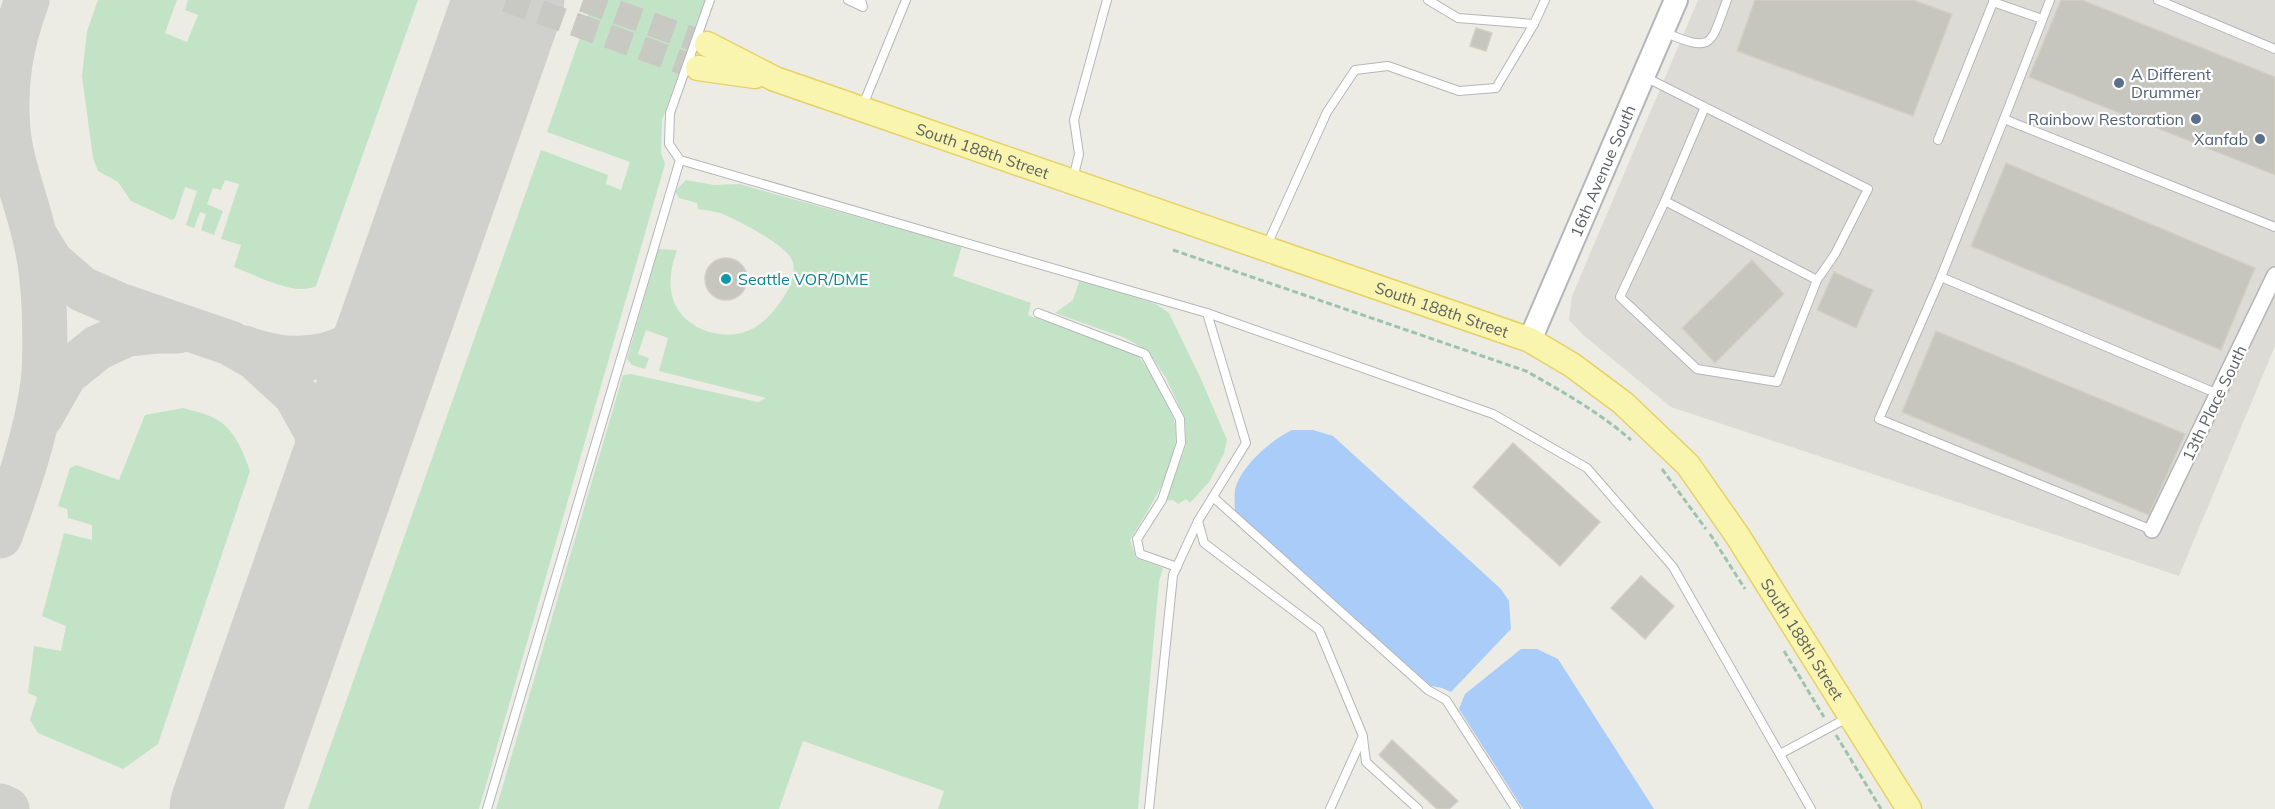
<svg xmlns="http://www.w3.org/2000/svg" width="2275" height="809" font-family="Mulish,sans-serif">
	<rect width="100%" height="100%" fill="#edece4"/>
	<polygon fill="#dcdbd6" points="1698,0 2275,0 2275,346 2179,576 1671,407 1583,335 1569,320 1572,296"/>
	<g fill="#c3e3c6">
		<path d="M98,0h79l-12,33 22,9 11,-27 -13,-5 3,-10h230l-102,286c-22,11 -60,-11 -82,-19l7,-22 -20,-6 18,-55 -14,-4 -4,10 -8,-2 -6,16 16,7 -9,24 -13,-5 5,-16 -6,-2 -6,16 -8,-3 11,-34 -12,-4 -10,31 -3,2 -41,-19 -13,-19 -20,-11 -5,-13 -11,-82 5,-45z"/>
		<polygon points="593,0 705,0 662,120 661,153 665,164 479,809 308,809 541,150 608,175 606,184 621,190 630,162 547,132"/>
		<path d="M686,180l28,5 25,-1 223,62 -9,30 78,27 -3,12 107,38c10,10 16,21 24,34 6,10 13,22 15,33 10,41 -25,87 -44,120l6,18 27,10 -4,14 -21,227h-200l6,-18 -141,-50 -24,68h-283l127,-434 8,-1 127,28 8,-4 -107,-27 9,-33 -22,-8 -8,24 11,4 -4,11 -13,-4 -5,-6 31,-110 19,1c-8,22 -11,46 5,65 17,19 49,26 72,13 12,-7 21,-18 29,-30 7,-10 14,-25 9,-38 -6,-15 -56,-41 -72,-47 -7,-2 -15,-3 -22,-4l-1,-6 -18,-5 -4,-7z"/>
		<polygon points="1080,279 1156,304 1169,313 1201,379 1227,440 1224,454 1209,482 1190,503 1186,499 1178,504 1173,500 1166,501 1186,445 1185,419 1166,378 1148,351 1125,338 1055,313 1073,300"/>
		<path d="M183,408c10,3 23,5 33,11 19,11 27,32 34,52l-92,273 -35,25 -85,-36 -8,-13 7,-23 -9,-4 6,-47 27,5 5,-25 -24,-10 22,-83 28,7v-15l-24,-7 -1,-9 -9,-3 12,-38 6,-3 43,15 26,-65z"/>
	</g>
	<g fill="#a9cdf8">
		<path d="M1292,430h21l20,6 168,153 8,12 2,28 -60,63 -9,-4 -11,-2 -196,-172c0,-7 -1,-16 0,-24 5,-23 36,-50 57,-60z"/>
		<polygon points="1521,649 1537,649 1558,659 1654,809 1523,809 1459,709 1465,694"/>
	</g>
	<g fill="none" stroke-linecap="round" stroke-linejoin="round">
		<g stroke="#d0d0cc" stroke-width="45">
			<polyline points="35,236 51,262 82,289 119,305 230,343 256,358 296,395 316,431 322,469 325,525"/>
			<path d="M244,348c52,19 100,13 140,-28 9,-9 16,-19 23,-29"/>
			<polyline points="41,416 65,374 97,348 127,334 157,331 178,331"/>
			<path d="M0,536c18,-50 36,-100 43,-153 3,-25 2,-52 1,-77 -1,-23 -4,-49 -10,-72 -8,-35 -23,-69 -26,-105 -4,-47 3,-85 19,-129"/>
			<polyline points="0,806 7,809"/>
			<polyline points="223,809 227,804"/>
		</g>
		<polyline stroke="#d0d0cc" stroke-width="111" points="225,809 509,0"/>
	</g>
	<g fill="#c6c6bf" stroke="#d2cfc3" stroke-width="1.5">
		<polygon points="1755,0 1913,0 1952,14 1913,116 1737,51"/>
		<polygon points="2061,0 2082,0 2275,77 2275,175 2029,77"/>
		<polygon points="1476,28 1492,33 1486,51 1470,46"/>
		<polygon points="2006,163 2255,268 2221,350 1971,246"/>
		<circle cx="726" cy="279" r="21"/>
		<polygon points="1752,260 1784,294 1715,363 1682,328"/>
		<polygon points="1834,272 1873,290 1856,328 1817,310"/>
		<polygon points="1936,331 2185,434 2149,515 1902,412"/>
		<polygon points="1513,443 1600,522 1560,566 1473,487"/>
		<polygon points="1641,576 1674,606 1645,639 1611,608"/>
		<polygon points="1392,740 1458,801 1449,809 1437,809 1379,755"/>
	</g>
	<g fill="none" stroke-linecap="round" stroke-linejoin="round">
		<g stroke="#c9c9c4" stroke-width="24" stroke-dasharray="24 12" stroke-linecap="butt">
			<polyline points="506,0 698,68"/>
			<polyline points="583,0 707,44"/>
		</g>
		<defs>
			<g id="lane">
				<polyline points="710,0 670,113 669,144 680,160 1207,313 1493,414 1587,468 1673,567 1811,809"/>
				<polyline points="848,0 863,7 861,0"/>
				<polyline points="1428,0 1458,18 1534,24"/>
				<polyline points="2050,0 2004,119 2275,227"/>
				<polyline points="2158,0 2275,49"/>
				<polyline points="1993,2 2042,19"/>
				<path d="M1666,33c48,20 44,12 61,-33"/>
				<polyline points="1645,77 1868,189 1835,254 1817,280 1777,382 1697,369 1620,297 1665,201 1705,107"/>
				<polyline points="863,105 906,0"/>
				<polyline points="2004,119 1941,277 2218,394"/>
				<polyline points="1938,140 1994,0"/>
				<polyline points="1073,179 1079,154 1074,120 1107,0"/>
				<polyline points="1665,201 1817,280"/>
				<polyline points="1267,245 1327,112 1355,70 1388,66 1459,91 1496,88 1534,24 1545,0"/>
				<polyline points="1941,277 1879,419 2152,530"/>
				<polyline points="1038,313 1145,354 1180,419 1181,443 1162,500 1137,539 1140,554 1177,567"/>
				<polyline points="1207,313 1246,443 1198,521 1204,543 1319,630 1363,736 1330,809"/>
				<polyline points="1213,497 1428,690 1446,700 1516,809"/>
				<polyline points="1363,738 1366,762 1418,809"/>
				<polyline points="1780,754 1849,717"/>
				<polyline points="487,809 680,160"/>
				<polyline points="1149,809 1173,575 1198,521"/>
			</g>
			<polyline id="street" points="2152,530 2275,275"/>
			<g id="secondary">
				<path id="s1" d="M1530,340l146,-340"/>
			</g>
			<g id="primary">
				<path id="s2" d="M707,44l68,35 755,261 42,25 51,38 65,62 49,70 172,274"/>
				<polyline points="698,68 755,76"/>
			</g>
		</defs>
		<use href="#lane" stroke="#b5b6ba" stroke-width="10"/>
		<use href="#street" stroke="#b5b6ba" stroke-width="18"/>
		<use href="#secondary" stroke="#b3b6bb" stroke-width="26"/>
		<use href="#primary" stroke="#e6d164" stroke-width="27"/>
		<g stroke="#9cc4ac" stroke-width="3" stroke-dasharray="6 3" stroke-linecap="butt">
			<path d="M1173,250l353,121c37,21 73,41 105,69"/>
			<polyline points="1662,469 1706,529"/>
			<polyline points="1710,534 1745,589"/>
			<polyline points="1784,651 1824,717"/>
			<polyline points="1836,735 1881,809"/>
		</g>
		<use href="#lane" stroke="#fff" stroke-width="8"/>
		<use href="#street" stroke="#fff" stroke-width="15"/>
		<use href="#secondary" stroke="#fff" stroke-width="22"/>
		<use href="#primary" stroke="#f9f5ae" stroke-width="24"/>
	</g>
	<g fill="#5c6f8a" stroke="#fff" stroke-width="2">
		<circle cx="2119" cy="83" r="6"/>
		<circle cx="2196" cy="119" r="6"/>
		<circle cx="2260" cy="139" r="6"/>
	</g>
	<circle fill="#0f9aa8" stroke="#fff" stroke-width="2" cx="726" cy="279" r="6"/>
	<g text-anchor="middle" stroke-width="4.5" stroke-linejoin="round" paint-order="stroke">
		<g font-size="16" fill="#4e5e75" stroke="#fff" text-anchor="end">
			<text x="2131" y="80" text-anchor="start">A Different<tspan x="2131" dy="18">Drummer</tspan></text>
			<text x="2184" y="125">Rainbow Restoration</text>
			<text x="2248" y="145">Xanfab</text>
		</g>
		<g font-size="16" fill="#5c5f64" stroke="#fff">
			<text dy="6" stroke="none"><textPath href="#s2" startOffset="296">South 188th Street</textPath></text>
			<text dy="6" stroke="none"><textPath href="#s1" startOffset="184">16th Avenue South</textPath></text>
			<text dy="6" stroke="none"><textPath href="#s2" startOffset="782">South 188th Street</textPath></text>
			<text transform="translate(2214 403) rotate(-64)" y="6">13th Place South</text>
			<text dy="6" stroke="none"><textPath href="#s2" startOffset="1286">South 188th Street</textPath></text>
		</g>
		<g font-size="16" fill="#0d838f" stroke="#fff" text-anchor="start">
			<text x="738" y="285">Seattle VOR/DME</text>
		</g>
	</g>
</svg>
